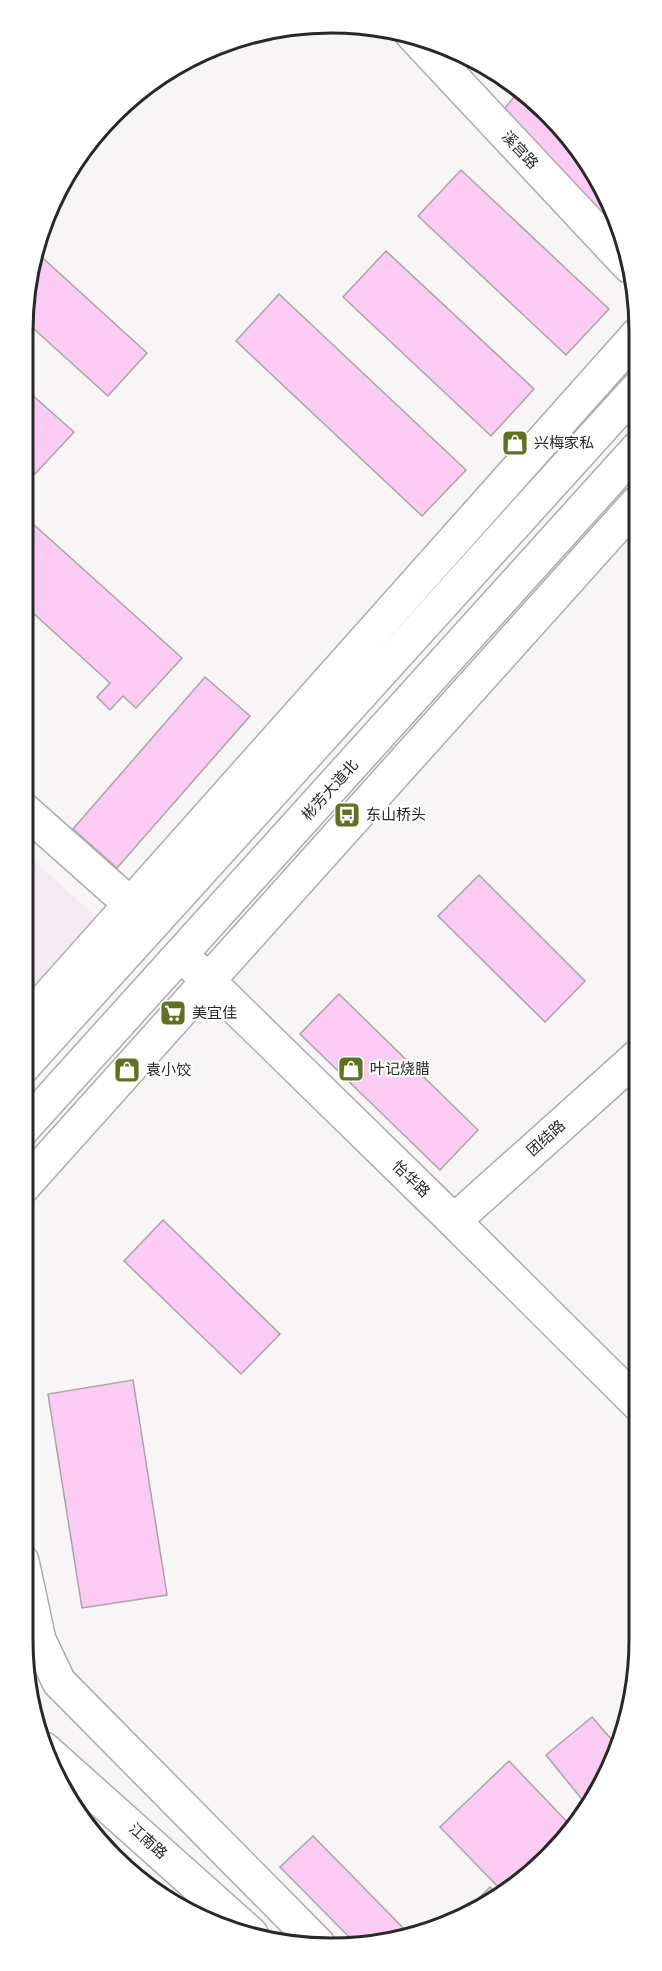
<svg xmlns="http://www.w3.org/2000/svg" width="662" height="1971" font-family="'Golos Text','Noto Sans SC',sans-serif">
	<rect width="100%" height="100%" fill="#f8f5f7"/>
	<polygon fill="#f4eaf2" points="23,851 95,916 23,997"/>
	<g fill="#fccbf3" stroke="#a8a5a7" stroke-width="1.5">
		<polygon points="519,91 563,127 608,195 621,240 581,208 505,108"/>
		<polygon points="461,170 609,309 566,355 418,216"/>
		<polygon points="34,250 147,353 108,396 24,320"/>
		<polygon points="386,251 534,389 491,436 343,297"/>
		<polygon points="279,294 466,470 422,516 236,341"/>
		<polygon points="22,386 74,432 35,474 22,463"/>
		<polygon points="22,514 182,658 136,708 123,696 110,710 97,697 110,683 22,603"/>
		<polygon points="205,677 250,716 117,868 73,829"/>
		<polygon points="479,875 585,981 545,1022 438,916"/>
		<polygon points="339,994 478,1130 440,1170 300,1034"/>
		<polygon points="163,1220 280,1334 241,1374 124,1261"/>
		<polygon points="133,1380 167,1595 82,1608 48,1394"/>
		<polygon points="592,1717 617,1746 589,1808 546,1755"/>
		<polygon points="509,1761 572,1827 505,1894 440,1827"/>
		<polygon points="313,1836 412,1937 354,1942 280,1867"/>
		<polygon points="490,1887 500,1898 462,1915"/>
	</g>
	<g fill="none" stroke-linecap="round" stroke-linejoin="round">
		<defs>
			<g id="street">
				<polyline points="22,808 147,919"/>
				<polyline points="194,967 454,1221 639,1405"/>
				<polyline points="22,1026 637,335"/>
				<polyline points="22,1188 637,503"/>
				<polyline points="22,1561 39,1640 59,1682 318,1944"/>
			</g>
			<g id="secondary">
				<polyline points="411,33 629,266"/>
				<polyline points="454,1221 638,1056"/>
				<polyline points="44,1749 251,1934"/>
			</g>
			<g id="primary">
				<polyline points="22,1068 637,389"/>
				<polyline points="22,1130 637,449"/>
			</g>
		</defs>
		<use href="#street" stroke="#afacaf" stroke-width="36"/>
		<use href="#secondary" stroke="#afacaf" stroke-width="36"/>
		<use href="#primary" stroke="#afacaf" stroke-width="36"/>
		<use href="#street" stroke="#fff" stroke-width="33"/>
		<use href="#secondary" stroke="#fff" stroke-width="33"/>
		<use href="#primary" stroke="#fff" stroke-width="33"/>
	</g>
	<defs>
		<symbol id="shop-square" viewBox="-11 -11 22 22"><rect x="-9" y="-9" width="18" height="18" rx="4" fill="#5e7222" stroke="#fff"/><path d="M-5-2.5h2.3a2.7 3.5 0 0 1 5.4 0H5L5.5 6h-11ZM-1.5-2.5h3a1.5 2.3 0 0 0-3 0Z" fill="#fff"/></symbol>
		<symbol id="bus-square" viewBox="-11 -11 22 22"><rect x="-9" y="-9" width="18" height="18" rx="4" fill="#5e7222" stroke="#fff"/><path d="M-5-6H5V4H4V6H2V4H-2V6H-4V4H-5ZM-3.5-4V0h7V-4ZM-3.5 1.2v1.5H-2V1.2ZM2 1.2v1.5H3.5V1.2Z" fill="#fff"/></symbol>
		<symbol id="supermarket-square" viewBox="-11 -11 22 22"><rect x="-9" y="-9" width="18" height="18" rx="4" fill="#5e7222" stroke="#fff"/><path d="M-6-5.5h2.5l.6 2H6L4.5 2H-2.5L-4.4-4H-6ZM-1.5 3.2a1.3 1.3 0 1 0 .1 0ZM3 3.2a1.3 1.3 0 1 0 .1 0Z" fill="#fff"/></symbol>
	</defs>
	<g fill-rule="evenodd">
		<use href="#shop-square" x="500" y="428" width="30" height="30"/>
		<use href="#bus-square" x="332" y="800" width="30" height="30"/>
		<use href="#supermarket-square" x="158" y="998" width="30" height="30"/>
		<use href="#shop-square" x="336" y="1054" width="30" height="30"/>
		<use href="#shop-square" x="112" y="1055" width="30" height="30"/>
	</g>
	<g text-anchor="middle" stroke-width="4.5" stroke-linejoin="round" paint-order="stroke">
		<g font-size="15" fill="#292829" stroke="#fff">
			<text transform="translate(520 150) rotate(47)" y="5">溪宫路</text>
			<text transform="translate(330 790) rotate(-48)" y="5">彬芳大道北</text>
			<text transform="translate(546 1138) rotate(-42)" y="5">团结路</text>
			<text transform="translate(411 1179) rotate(44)" y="5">怡华路</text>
			<text transform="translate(148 1841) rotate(42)" y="5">江南路</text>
		</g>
		<g font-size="15" fill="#292829" stroke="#fff" text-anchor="start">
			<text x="534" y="448">兴梅家私</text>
			<text x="366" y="820">东山桥头</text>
			<text x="192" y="1018">美宜佳</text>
			<text x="370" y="1074">叶记烧腊</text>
			<text x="146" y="1075">袁小饺</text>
		</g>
	</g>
	<path d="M0 0H662V1971H0ZM331 33H331A298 298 0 0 1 629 331V1640A298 298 0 0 1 331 1938H331A298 298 0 0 1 33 1640V331A298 298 0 0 1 331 33Z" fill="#fff" fill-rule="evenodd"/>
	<path fill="none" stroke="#292829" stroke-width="3" d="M331 33H331A298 298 0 0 1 629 331V1640A298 298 0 0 1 331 1938H331A298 298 0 0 1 33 1640V331A298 298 0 0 1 331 33Z"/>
</svg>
